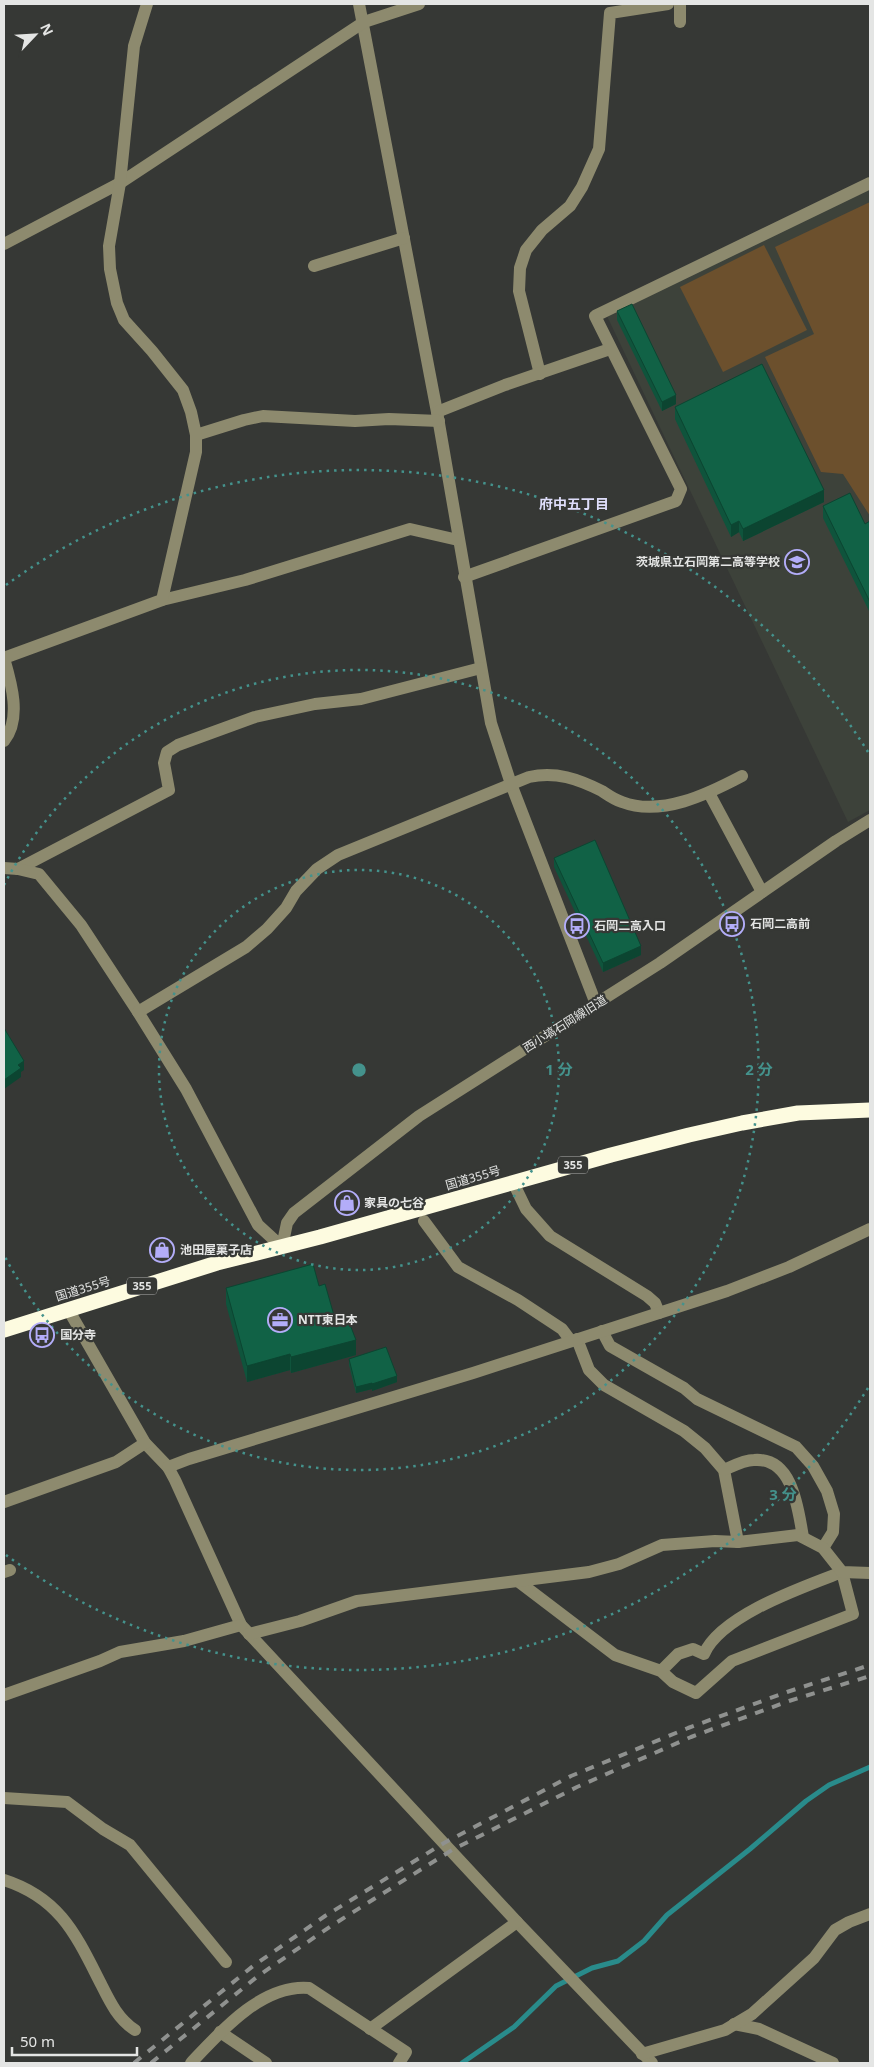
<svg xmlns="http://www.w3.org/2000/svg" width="874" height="2067" font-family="'Noto Sans','Noto Sans JP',sans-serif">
	<rect width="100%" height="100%" fill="#363835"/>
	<polygon fill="#3d423a" points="870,189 870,810 848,822 606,314"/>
	<g fill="#6c502d">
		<polygon points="870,202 870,516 843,474 821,472 765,357 814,334 775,247"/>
		<polygon points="764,245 807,330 723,372 680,287"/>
	</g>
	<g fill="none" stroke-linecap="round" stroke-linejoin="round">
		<polyline stroke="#298b8b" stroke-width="5" points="462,2063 514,2027 556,1986 592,1968 618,1961 644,1941 667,1915 750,1849 806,1801 829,1785 870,1767"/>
		<g stroke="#8d8a6e" stroke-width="12">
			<polyline points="359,4 437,412 491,723 511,784 596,1004"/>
			<polyline points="680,22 680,4"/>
			<polyline points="4,244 120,183 364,22 419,4"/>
			<polyline points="314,266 404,238"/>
			<polyline points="540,374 519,291 520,268 526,250 542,230 570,206 582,187 599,149 610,13 668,4"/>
			<polyline points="437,412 505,385 610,349"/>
			<polyline points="196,435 244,420 263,416 355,421 389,419 439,421"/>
			<polyline points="464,577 676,501 681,489 595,316 870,183"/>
			<polyline points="162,600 245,580 410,529 458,540"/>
			<path d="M4,741c18,-22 7,-59 0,-83l158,-58 34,-148v-17l-5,-23 -8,-22 -31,-39 -28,-31 -7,-17 -7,-34 -1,-23 11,-63 14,-137 13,-42"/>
			<polyline points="709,793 762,892"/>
			<polyline points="4,868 18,869 169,790 164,763 167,752 178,745 255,717 315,704 361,699 481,668"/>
			<polyline points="18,869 39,874 81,925 138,1012 186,1089 258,1225 282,1247 287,1223 294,1213 419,1116 660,963 836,841 870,820"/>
			<path d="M138,1012l108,-65 21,-18 19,-21 10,-17 21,-22 21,-14 191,-78c27,-6 49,2 73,14 6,4 13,9 20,11 39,15 86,-8 120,-26"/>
			<polyline points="513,1182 526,1209 550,1236 647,1296 655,1303 659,1313"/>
			<polyline points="424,1221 458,1267 518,1300 562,1329 571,1341"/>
			<polyline points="68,1309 145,1443 168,1467 175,1480 241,1625 517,1922 652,2063"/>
			<polyline points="602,1331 610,1346 684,1388 697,1399 796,1447 813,1466 827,1491 834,1514 833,1532 823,1548"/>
			<polyline points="577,1339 589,1370 604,1385 684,1431 705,1448 724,1470 738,1542"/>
			<polyline points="168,1467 189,1459 473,1373 727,1291 789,1267 870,1229"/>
			<path d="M724,1470c9,-4 20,-10 30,-10 39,-3 44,49 49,77"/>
			<polyline points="4,1502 116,1462 145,1443"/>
			<polyline points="4,1572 10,1570"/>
			<path d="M519,1582l96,73 46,16 12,11 23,11 36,-32 121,-47 -11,-42c-39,15 -121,43 -138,82l-11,-5 -15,5 -17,17"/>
			<polyline points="249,1634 300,1621 357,1601 589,1572 619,1564 662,1545 715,1541 738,1542 798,1535 823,1548 842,1572 870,1573"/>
			<polyline points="4,1695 100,1661 120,1652 184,1641 241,1625"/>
			<polyline points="4,1798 67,1802 103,1829 130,1845 226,1962"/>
			<path d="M4,1880c56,18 72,55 97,104 9,18 17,35 34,46"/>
			<polyline points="734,2024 759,2029 833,2063"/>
			<polyline points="370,2029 517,1922"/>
			<polyline points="220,2032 266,2063"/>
			<polyline points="642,2054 725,2030 752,2014 814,1958 835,1930 849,1922 870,1914"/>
			<path d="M191,2063c29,-31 71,-79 118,-75l97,64 -7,11"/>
		</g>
		<polyline stroke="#fdfbe0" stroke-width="15" points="4,1330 217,1263 320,1237 611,1155 689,1135 742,1123 798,1113 870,1110"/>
		<g stroke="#8f918f" stroke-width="4" stroke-dasharray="9 9" stroke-linecap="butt">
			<polyline points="134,2063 253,1966 325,1916 444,1843 571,1776 688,1728 787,1692 870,1665"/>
			<polyline points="151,2063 258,1976 331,1926 452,1850 577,1787 691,1737 789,1701 870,1676"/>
		</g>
	</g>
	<g fill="#0f543c">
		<polygon points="617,311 676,404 662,411 617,320"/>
		<polygon points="675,407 824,502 743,541 739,532 731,537 675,419"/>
		<polygon points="823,506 865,524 870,521 870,613 823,518"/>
		<polygon points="554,858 641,955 603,972 554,867"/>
		<polygon points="319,1286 337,1326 356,1355 291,1373 290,1370 247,1382 226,1304 226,1288"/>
		<polygon points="349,1359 397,1382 372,1391 372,1389 356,1393 349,1365"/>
	</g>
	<g fill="#0c4531">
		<polygon points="676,395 676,404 662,411 662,402"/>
		<polygon points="824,490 824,502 743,541 743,529"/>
		<polygon points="739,521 739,532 731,537 731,525"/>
		<polygon points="641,946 641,955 603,972 603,963"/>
		<polygon points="24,1061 24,1070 21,1072 21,1077 4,1089 4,1080 18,1065"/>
		<polygon points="356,1340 356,1355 291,1373 291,1357"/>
		<polygon points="290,1354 290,1370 247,1382 247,1366"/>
		<polygon points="397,1376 397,1382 372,1391 372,1384"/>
		<polygon points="372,1383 372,1389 356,1393 356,1387"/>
	</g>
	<g fill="#116246" stroke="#0c4531">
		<polygon points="632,304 676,395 662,402 617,311"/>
		<polygon points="762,364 824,490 743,529 739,521 731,525 675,407"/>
		<polygon points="850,493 865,524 870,521 870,602 823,506"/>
		<polygon points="595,840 641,946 603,963 554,858"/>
		<polygon points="4,1028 24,1061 18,1065 21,1068 4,1080"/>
		<polygon points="313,1264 319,1286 325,1284 337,1326 349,1322 356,1340 291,1357 290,1354 247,1366 226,1288"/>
		<polygon points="386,1347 397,1376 372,1384 372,1383 356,1387 349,1359"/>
	</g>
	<g fill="none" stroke="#44928c" stroke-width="2.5" stroke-dasharray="2.5 5">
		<circle cx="359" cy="1070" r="200"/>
		<path d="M4 885A400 400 0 1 1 4 1255"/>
		<path d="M868 1388A600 600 0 0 1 6 1555M6 585A600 600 0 0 1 868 752"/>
	</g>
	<defs>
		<symbol id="school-ring" viewBox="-11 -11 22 22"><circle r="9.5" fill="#363835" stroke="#b3adf9" stroke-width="1.5"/><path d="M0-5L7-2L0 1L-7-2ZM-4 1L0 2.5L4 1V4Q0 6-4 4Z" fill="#b3adf9"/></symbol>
		<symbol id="bus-ring" viewBox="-11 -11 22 22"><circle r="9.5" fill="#363835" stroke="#b3adf9" stroke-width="1.5"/><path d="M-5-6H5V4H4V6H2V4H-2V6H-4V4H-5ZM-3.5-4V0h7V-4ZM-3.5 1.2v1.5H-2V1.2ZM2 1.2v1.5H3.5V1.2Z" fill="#b3adf9"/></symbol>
		<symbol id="shop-ring" viewBox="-11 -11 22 22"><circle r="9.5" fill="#363835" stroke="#b3adf9" stroke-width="1.5"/><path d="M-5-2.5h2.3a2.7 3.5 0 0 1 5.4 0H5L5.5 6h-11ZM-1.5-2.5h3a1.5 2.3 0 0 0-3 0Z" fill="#b3adf9"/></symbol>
		<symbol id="office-ring" viewBox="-11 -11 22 22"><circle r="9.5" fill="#363835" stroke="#b3adf9" stroke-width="1.5"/><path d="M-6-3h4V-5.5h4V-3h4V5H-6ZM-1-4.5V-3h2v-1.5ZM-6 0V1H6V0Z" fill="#b3adf9"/></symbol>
	</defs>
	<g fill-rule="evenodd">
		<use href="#school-ring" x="783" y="548" width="28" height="28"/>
		<use href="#bus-ring" x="718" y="910" width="28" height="28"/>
		<use href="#bus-ring" x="563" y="912" width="28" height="28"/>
		<use href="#shop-ring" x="333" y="1189" width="28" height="28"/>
		<use href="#shop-ring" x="148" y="1236" width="28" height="28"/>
		<use href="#office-ring" x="266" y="1306" width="28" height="28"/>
		<use href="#bus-ring" x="28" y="1321" width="28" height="28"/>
	</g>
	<g text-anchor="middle" stroke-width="4.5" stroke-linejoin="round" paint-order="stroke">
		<g fill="#363835" stroke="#b0b1b0" stroke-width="1">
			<rect x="558" y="1156.5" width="30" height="17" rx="4"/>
			<rect x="127" y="1277.5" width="30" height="17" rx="4"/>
		</g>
		<g font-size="11" font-weight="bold" fill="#e4e5e4">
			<text x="573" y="1169">355</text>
			<text x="142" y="1290">355</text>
		</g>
		<g font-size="12" font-weight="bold" fill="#e4e5e4" stroke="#363835" text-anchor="start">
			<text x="780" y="566" text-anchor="end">茨城県立石岡第二高等学校</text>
			<text x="750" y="928">石岡二高前</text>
			<text x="594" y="930">石岡二高入口</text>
			<text x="364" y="1207">家具の七谷</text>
			<text x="180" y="1254">池田屋菓子店</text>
			<text x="298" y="1324">NTT東日本</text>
			<text x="60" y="1339">国分寺</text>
		</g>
		<g font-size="12" fill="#e4e5e4" stroke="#363835">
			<text transform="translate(565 1024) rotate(-32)" y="4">西小塙石岡線旧道</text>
			<text transform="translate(473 1178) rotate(-16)" y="4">国道355号</text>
			<text transform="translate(83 1289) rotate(-17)" y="4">国道355号</text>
		</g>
		<g font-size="14" font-weight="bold" fill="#deddfa" stroke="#363835">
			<text x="574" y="509">府中五丁目</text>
		</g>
	</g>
	<circle cx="359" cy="1070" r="8" fill="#44928c" stroke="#363835" stroke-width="2.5"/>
	<g font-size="15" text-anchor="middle" font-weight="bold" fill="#44928c" stroke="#363835" stroke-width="4.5" stroke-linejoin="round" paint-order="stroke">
		<text x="559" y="1075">1 分</text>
		<text x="759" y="1075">2 分</text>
		<text x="783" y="1500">3 分</text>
	</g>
	<rect width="874" height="2067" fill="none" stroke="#e4e5e4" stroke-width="10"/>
	<g transform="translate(35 35) rotate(65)" stroke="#363835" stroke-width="4" paint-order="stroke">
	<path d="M0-4L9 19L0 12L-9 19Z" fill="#e4e5e4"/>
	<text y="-8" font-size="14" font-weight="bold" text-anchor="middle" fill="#e4e5e4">N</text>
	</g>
	<path d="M12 2047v8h125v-8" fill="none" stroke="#e4e5e4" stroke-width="2.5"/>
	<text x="20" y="2047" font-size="15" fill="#e4e5e4" stroke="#363835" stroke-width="4" paint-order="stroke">50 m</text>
</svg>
